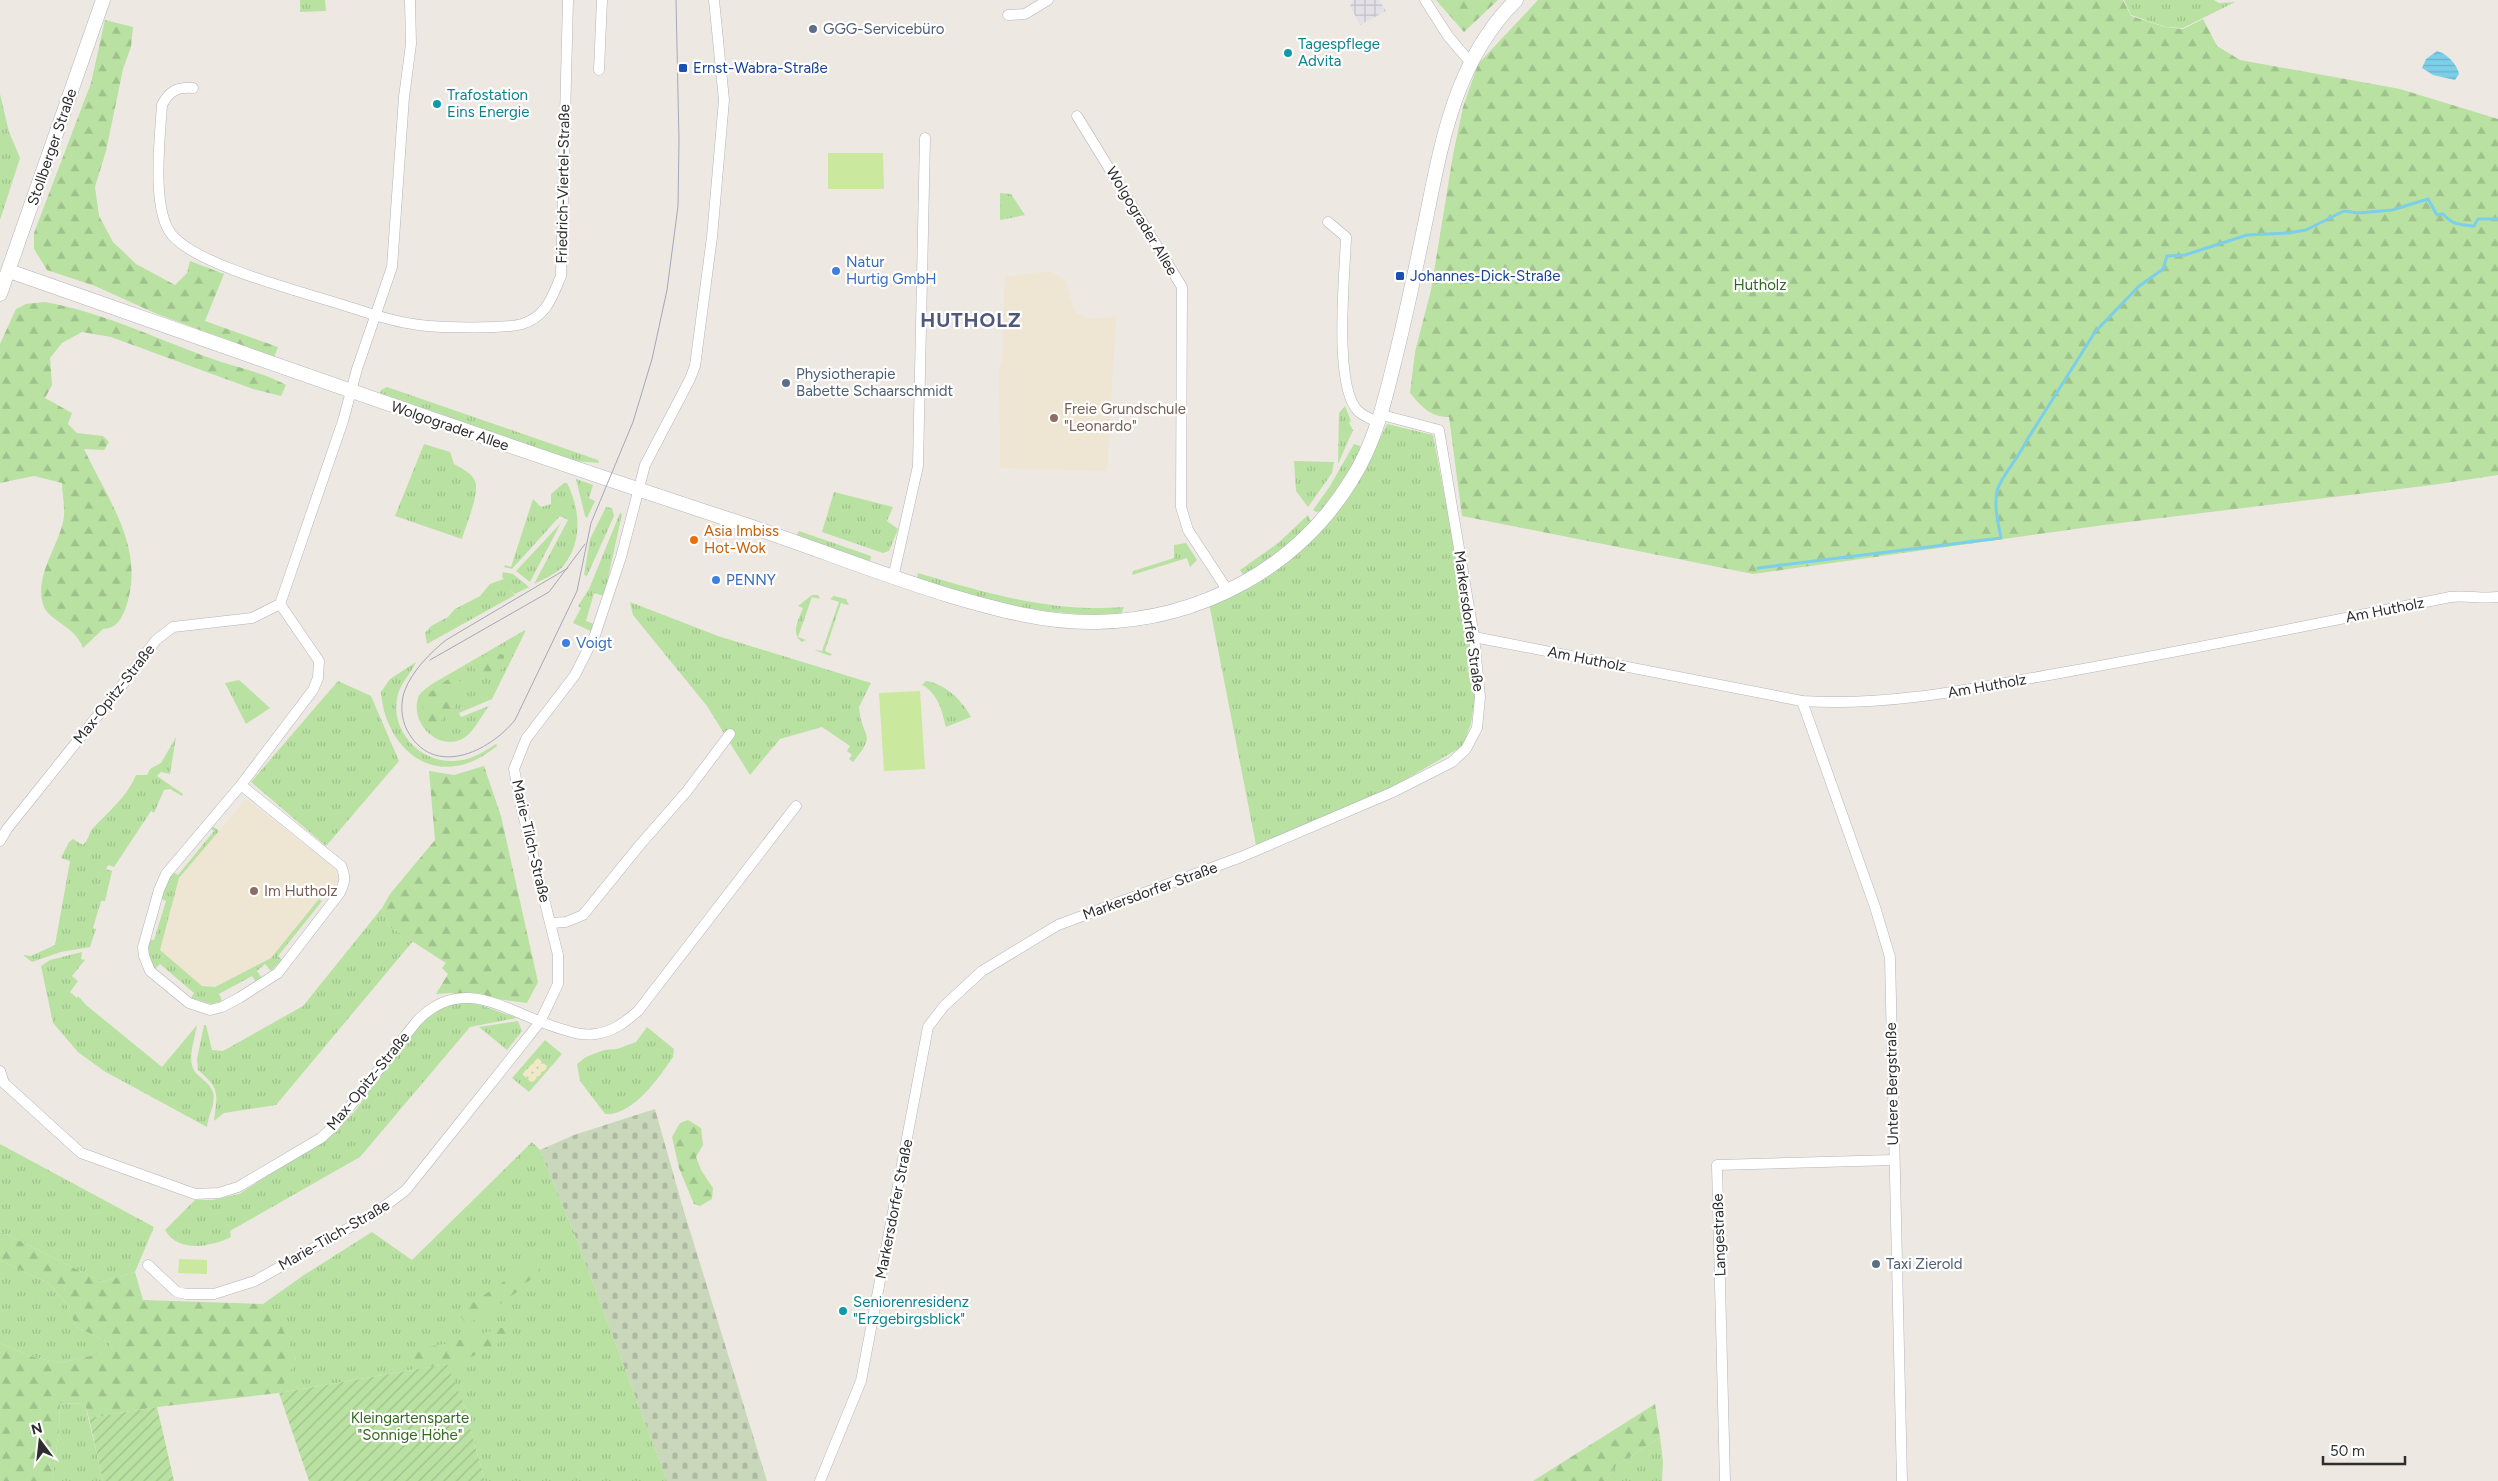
<svg xmlns="http://www.w3.org/2000/svg" width="2498" height="1481" font-family="Figtree,sans-serif">
	<defs>
		<pattern id="industrial-grid" width="8" height="8" patternUnits="userSpaceOnUse" patternTransform="scale(1.25)"><rect width="8" height="8" fill="#e3e1e8"/><path d="M0 4h8M4 0v8" fill="none" stroke="#c3c1c7"/></pattern>
		<pattern id="grass-tufts" width="24" height="20" patternUnits="userSpaceOnUse" patternTransform="scale(1.25)"><rect width="24" height="20" fill="#b9e1a2"/><path d="M3 7l-1-3M5 7V3M7 7l1-3M15 17l-1-3M17 17v-4M19 17l1-3" fill="none" stroke="#9fc18c"/></pattern>
		<pattern id="forest-firs" width="22" height="20" patternUnits="userSpaceOnUse" patternTransform="scale(1.25)"><rect width="22" height="20" fill="#b9e1a2"/><path d="M5 1l3.5 6h-7zM16 11l3.5 6h-7z" fill="#9fc18c"/></pattern>
		<pattern id="sand-dots" width="8" height="8" patternUnits="userSpaceOnUse" patternTransform="scale(1.25)"><rect width="8" height="8" fill="#f0e9c7"/><path d="M2 2h.1M6 6h.1" fill="none" stroke="#cec8ab" stroke-width="1.8" stroke-linecap="round"/></pattern>
		<pattern id="cemetery-stones" width="16" height="16" patternUnits="userSpaceOnUse" patternTransform="scale(1.25)"><rect width="16" height="16" fill="#c9d7ba"/><path d="M2 7V4a2 2 0 0 1 4 0v3zM10 15v-3a2 2 0 0 1 4 0v3z" fill="#adb9a0"/></pattern>
		<pattern id="garden-furrows" width="10" height="10" patternUnits="userSpaceOnUse" patternTransform="scale(1.25)"><rect width="10" height="10" fill="#b9e1a2"/><path d="M-1 1l2-2M0 10L10 0M9 11l2-2" fill="none" stroke="#9fc18c"/></pattern>
		<pattern id="water-rules" width="6" height="5" patternUnits="userSpaceOnUse" patternTransform="scale(1.25)"><rect width="6" height="5" fill="#7bcfe9"/><path d="M0 2.5h6" fill="none" stroke="#6bb2c8"/></pattern>
	</defs>
	<rect width="100%" height="100%" fill="#eee8e2"/>
	<polygon fill="url(#industrial-grid)" points="1353,0 1379,0 1386,11 1360,25 1350,6"/>
	<g fill="#eee5d3">
		<polygon points="1049,271 1065,280 1075,313 1089,319 1116,317 1107,471 1000,468 999,367 1002,361 1005,277"/>
		<polygon points="246,799 334,868 338,879 329,896 324,893 319,899 271,958 214,987 202,986 160,950 179,878"/>
	</g>
	<g fill="url(#grass-tufts)">
		<polygon points="300,0 325,0 326,11 300,12"/>
		<polygon points="2124,0 2214,0 2219,3 2235,2 2183,28 2166,27 2131,15"/>
		<polygon points="0,94 9,132 20,158 0,220"/>
		<polygon points="1000,193 1011,194 1025,215 1000,220"/>
		<polygon points="387,387 598,460 599,463 575,461 380,393 381,390"/>
		<polygon points="1345,406 1351,421 1349,423 1353,430 1338,464 1339,413"/>
		<polygon points="1387,424 1433,435 1471,637 1475,699 1471,723 1463,746 1391,788 1256,845 1209,603 1231,594 1288,562 1374,451"/>
		<path d="M424,444l26,8 4,12c7,4 18,9 21,17 5,12 -9,44 -13,58l-67,-23z"/>
		<polygon points="1354,444 1360,446 1360,450 1345,478 1321,511 1316,512 1313,510 1330,486"/>
		<polygon points="1294,461 1334,462 1332,473 1308,507 1296,491"/>
		<polygon points="576,479 593,485 589,498 595,501 587,518 585,516"/>
		<path d="M564,483h3c13,26 16,57 -3,82 -6,8 -20,14 -30,19l34,-64 -8,-4 -48,53 -8,-2 1,-2 6,2 22,-68 8,8 10,-3v-10z"/>
		<polygon points="834,492 893,507 887,521 898,529 889,551 883,553 822,532"/>
		<polygon points="606,507 612,508 614,516 587,576 584,575 590,539"/>
		<polygon points="620,513 622,514 604,596 594,593 586,621 594,624 591,631 573,623 581,608 578,606 589,589"/>
		<path d="M1308,515l3,6c-19,22 -42,39 -67,55l-4,-6 37,-26z"/>
		<polygon points="561,523 530,582 516,571"/>
		<polygon points="799,531 871,556 870,561 796,536"/>
		<polygon points="1186,543 1197,560 1190,567 1187,558 1132,575 1133,571 1174,558 1174,545"/>
		<polygon points="503,572 513,574 529,587 515,594 510,590 515,595 427,644 425,633 431,626 448,617 455,609 480,596 490,584 504,579 502,577"/>
		<path d="M918,573c68,20 135,40 206,34l-3,7c-70,4 -138,-13 -204,-36z"/>
		<path d="M812,595h6l2,4 -8,-2 -14,40 8,3 -4,2c-12,-9 -3,-23 1,-34l-5,-2z"/>
		<polygon points="834,596 846,599 849,605 841,603 825,651 832,654 830,656 814,650 822,651 839,602 830,599"/>
		<path d="M630,602l88,34 153,47 -12,24c3,33 19,25 -6,55l-4,-3 3,-4 -5,-4 3,-5 -28,-19 -42,12 -30,36 -43,-69 -74,-91z"/>
		<path d="M525,630v2l-33,67 -33,14 2,4 28,-11c-8,10 -16,28 -27,33 -24,12 -52,-16 -44,-41 2,-6 9,-10 14,-14z"/>
		<path d="M416,662c-5,12 -17,22 -19,37 -6,33 24,64 57,62 15,0 30,-9 42,-17l1,2c-9,7 -18,13 -29,17 -49,17 -84,-26 -87,-71l9,-13z"/>
		<polygon points="239,680 270,708 246,724 225,683"/>
		<polygon points="338,681 371,696 399,761 326,846 251,782"/>
		<path d="M926,681c18,2 37,20 45,36l-25,10c-4,-16 -8,-34 -24,-42z"/>
		<path d="M176,737l-6,37 -9,-2 -4,4 26,18 -1,2 -12,-7 -6,1 -10,23 -3,-2 -37,56 -6,-2 -2,4 6,2 -7,30h-4l-8,27 3,1 -6,18 -29,5 -29,10 -9,-7 8,1 24,-11 15,-84 -9,-3 8,-16 4,-3 10,6c6,-5 5,-11 10,-17 16,-17 34,-31 43,-53h11l3,-6 11,-6z"/>
		<polygon points="211,825 219,831 179,878 160,950 202,986 215,987 271,958 319,899 322,901 278,956 282,960 271,971 265,964 257,971 262,978 256,982 252,976 219,994 222,1001 211,1004 191,998 194,993 160,964 155,969 146,952 148,939 154,940 166,901 160,898 165,884 173,872 178,875 214,831 209,827"/>
		<path d="M382,908l8,19 23,14 -137,164 -52,8 -10,8c3,-27 7,-32 -16,-51l-1,-11 7,-34h2l6,25 11,1 80,-45z"/>
		<path d="M82,952l-1,7 4,1 -13,16 6,5 -8,11 7,6 1,-2 8,9 76,62 35,-42c-2,14 -12,38 0,49 6,6 13,10 16,18 3,11 -5,24 -6,35l-103,-56 -26,-19 -25,-29 -12,-57 9,-6z"/>
		<path d="M472,1002l45,16 -47,9 -110,130 -130,74 1,6c-20,10 -53,16 -66,-7l30,-30h18l26,-6 92,-58 24,-25 63,-88 20,-14 16,-6z"/>
		<polygon points="518,1021 522,1031 507,1050 479,1027"/>
		<path d="M647,1027l27,22 -1,8c-14,21 -42,60 -68,57l-25,-33 -3,-17 9,-7 18,-7 13,-1 19,-7z"/>
		<polygon points="545,1040 562,1054 529,1092 512,1078"/>
		<polygon points="532,1142 540,1150 575,1235 667,1481 485,1481 463,1402 446,1364 279,1393 296,1359 263,1304 304,1275 372,1232 412,1260"/>
		<polygon points="0,1144 154,1227 135,1272 102,1282 0,1231"/>
		<polygon points="0,1260 48,1283 66,1303 76,1327 110,1343 109,1352 59,1363 30,1356 0,1343"/>
		<polygon points="60,1403 85,1404 103,1481 52,1481 59,1430"/>
		<polygon points="1660,1437 1663,1462 1662,1481 1605,1481 1616,1466"/>
	</g>
	<g fill="url(#forest-firs)">
		<polygon points="1436,0 1498,0 1464,32"/>
		<path d="M1538,0h585l8,16 34,11 18,2 20,-10 14,27 23,14 160,29 98,30v356l-66,10 -328,40 -351,49 -291,-58 -13,-99c-19,0 -27,-10 -39,-24l5,-41 16,-62 22,-135 10,-48 15,-43z"/>
		<polygon points="105,20 133,27 131,47 123,69 106,151 95,187 99,216 113,242 136,264 175,285 187,273 190,261 224,274 205,321 278,347 274,357 157,314 95,286 47,270 34,249 34,233 91,83"/>
		<path d="M45,302c56,10 108,35 162,55 26,10 54,14 79,28l-5,11 -28,-7 -142,-52 -29,-5 -20,11 -12,15 2,27 -7,13 27,15 -4,11 9,9 26,3 6,6 -5,8 -20,-1c24,51 62,100 42,158 -5,13 -9,21 -23,22l-20,19c-8,-22 -33,-27 -39,-41 -11,-29 13,-58 19,-85 3,-12 -1,-28 -1,-39l-28,-7 -34,7v-139l16,-35 10,-5z"/>
		<polygon points="492,652 504,655 503,668 489,678 480,678 475,672 474,664 480,658"/>
		<path d="M455,678l6,4 -7,12c7,14 -3,15 -12,25 -3,4 -4,11 -6,16l-4,-1 -7,-12 -4,-23 26,-19z"/>
		<polygon points="484,766 501,816 538,982 527,1003 450,993 436,994 448,974 442,968 446,963 390,927 382,908 390,894 435,840 429,771 454,775"/>
		<polygon points="688,1120 701,1128 703,1145 696,1157 701,1170 713,1188 712,1199 700,1206 694,1204 679,1168 672,1137 680,1123"/>
		<polygon points="0,1231 102,1282 135,1272 143,1300 263,1304 281,1325 296,1360 279,1393 157,1407 89,1418 85,1404 60,1403 59,1430 52,1481 0,1481 0,1343 30,1356 59,1363 108,1352 110,1343 76,1327 66,1303 48,1283 0,1260"/>
		<polygon points="537,1259 541,1262 539,1275 525,1283 517,1292 500,1304 491,1308 485,1315 466,1324 461,1317 462,1310"/>
		<path d="M512,1325l1,8c-19,15 -42,24 -64,34l-3,-3 -32,6 -4,-17 17,-6 22,-4z"/>
		<polygon points="1655,1404 1660,1437 1616,1466 1605,1481 1533,1481"/>
	</g>
	<polygon fill="url(#sand-dots)" points="538,1058 548,1067 532,1083 522,1074"/>
	<polygon fill="url(#cemetery-stones)" points="655,1109 682,1205 767,1481 667,1481 575,1235 540,1150 574,1135"/>
	<g fill="url(#garden-furrows)">
		<polygon points="447,1364 463,1402 485,1481 309,1481 279,1393"/>
		<polygon points="157,1407 174,1481 103,1481 89,1418"/>
	</g>
	<g fill="#cae89e">
		<polygon points="828,153 883,153 884,189 828,189"/>
		<polygon points="920,691 925,769 884,771 879,693"/>
		<polygon points="179,1259 207,1260 207,1274 178,1273"/>
	</g>
	<path fill="url(#water-rules)" d="M2437,51c9,2 20,13 22,23l-4,6 -22,-5 -11,-7 4,-9z"/>
	<g fill="none" stroke-linecap="round" stroke-linejoin="round">
		<path stroke="#7bcfe9" stroke-width="3" d="M1758,568l243,-30c-3,-15 -7,-32 -4,-47 2,-11 24,-37 30,-51l68,-108 43,-45 25,-18 4,-13 18,-1 62,-20 41,-2 18,-3 38,-19 14,2 34,-3 36,-11 9,16 6,-1c11,12 16,10 31,12l4,-7h20"/>
		<defs>
			<g id="minor">
				<polyline points="1425,0 1448,36 1470,62"/>
				<polyline points="1008,15 1025,14 1048,0"/>
				<polyline points="599,70 602,0"/>
				<path d="M193,88c-16,-1 -24,3 -31,17 -2,32 -11,105 10,130 26,31 131,57 171,70 23,7 46,16 70,19 19,4 92,5 109,0 25,-8 30,-27 39,-48l7,-276"/>
				<polyline points="1077,116 1182,287 1181,507 1188,530 1228,591"/>
				<path d="M1328,222l18,15c-1,36 -13,149 12,174 5,5 14,8 20,12"/>
				<polyline points="893,578 918,466 925,138"/>
				<path d="M1474,637l328,64c87,6 173,-13 258,-28 130,-23 260,-50 390,-76 16,-2 31,2 48,0"/>
				<polyline points="1802,701 1875,907 1890,957 1902,1481"/>
				<path d="M241,785l100,81c5,11 4,17 -2,28l-61,79 -39,25 -17,9 -12,3 -21,-7 -39,-32 -6,-15 -1,-9 16,-57 7,-16 75,-89 72,-95 5,-12 1,-17 -39,-57"/>
				<polyline points="0,841 7,829 123,684 156,640 173,627 252,618 280,604 343,421 357,369 392,267 404,97 411,44 410,0"/>
				<polyline points="551,923 566,922 583,915 639,846 687,791 730,734"/>
				<path d="M0,1071l4,12 77,70 114,41 24,-1 19,-6 83,-49 15,-14 81,-103c48,-50 94,-5 148,9 9,3 20,6 30,4 18,-2 30,-12 43,-23l158,-205"/>
				<polyline points="148,1265 177,1292 186,1294 214,1294 255,1281 377,1212 406,1190 540,1022 558,984 558,955 522,810 514,769 526,739 575,675 595,635 621,557 645,465 690,379 695,366 712,237 724,100 714,0"/>
				<polyline points="820,1481 861,1381 928,1027 944,1006 982,971 1058,925 1241,857 1393,792 1452,762 1466,749 1477,728 1480,697 1474,637 1439,430 1382,415"/>
				<polyline points="1725,1481 1717,1165 1893,1160"/>
			</g>
			<g id="secondary">
				<path d="M9,271c246,86 490,173 737,254 69,23 136,50 205,71 48,14 95,27 145,26 104,-2 202,-54 256,-143 23,-36 33,-79 43,-120 12,-48 22,-96 32,-145 16,-79 30,-155 89,-214"/>
				<polyline points="0,294 103,0"/>
			</g>
		</defs>
		<use href="#minor" stroke="#b2b4bd" stroke-width="11"/>
		<use href="#secondary" stroke="#b2b4bd" stroke-width="15"/>
		<use href="#minor" stroke="#fff" stroke-width="10"/>
		<use href="#secondary" stroke="#fff" stroke-width="14"/>
		<g stroke="#a4a7b7" stroke-width="1">
			<path d="M568,568l-122,72c-15,12 -34,31 -41,50 -5,13 -4,28 2,40 26,49 82,22 108,-10l62,-129 14,-68 42,-101 19,-63 15,-69 11,-84 1,-65 -3,-141"/>
			<polyline points="430,660 549,592 585,544"/>
		</g>
	</g>
	<g fill="#5c6f8a" stroke="#fff" stroke-width="2">
		<circle cx="813" cy="29" r="5"/>
		<circle cx="786" cy="383" r="5"/>
		<circle cx="1876" cy="1264" r="5"/>
	</g>
	<g fill="#0f9aa8" stroke="#fff" stroke-width="2">
		<circle cx="1288" cy="53" r="5"/>
		<circle cx="437" cy="104" r="5"/>
		<circle cx="843" cy="1311" r="5"/>
	</g>
	<g fill="#1a4fb4" stroke="#fff" stroke-width="2">
		<rect x="678" y="63" width="10" height="10" rx="2.5"/>
		<rect x="1395" y="271" width="10" height="10" rx="2.5"/>
	</g>
	<g fill="#3f7fe0" stroke="#fff" stroke-width="2">
		<circle cx="836" cy="271" r="5"/>
		<circle cx="716" cy="580" r="5"/>
		<circle cx="566" cy="643" r="5"/>
	</g>
	<g fill="#8d6e63" stroke="#fff" stroke-width="2">
		<circle cx="1054" cy="418" r="5"/>
		<circle cx="254" cy="891" r="5"/>
	</g>
	<circle fill="#e8710a" stroke="#fff" stroke-width="2" cx="694" cy="540" r="5"/>
	<g text-anchor="middle" stroke-width="4.5" stroke-linejoin="round" paint-order="stroke">
		<g font-size="15" fill="#4e5e75" stroke="#fff" text-anchor="start">
			<text x="823" y="34">GGG-Servicebüro</text>
			<text x="796" y="379">Physiotherapie<tspan x="796" dy="17">Babette Schaarschmidt</tspan></text>
			<text x="1886" y="1269">Taxi Zierold</text>
		</g>
		<g font-size="15" fill="#0d838f" stroke="#fff" text-anchor="start">
			<text x="1298" y="49">Tagespflege<tspan x="1298" dy="17">Advita</tspan></text>
			<text x="447" y="100">Trafostation<tspan x="447" dy="17">Eins Energie</tspan></text>
			<text x="853" y="1307">Seniorenresidenz<tspan x="853" dy="17">"Erzgebirgsblick"</tspan></text>
		</g>
		<g font-size="15" fill="#164399" stroke="#fff" text-anchor="start">
			<text x="693" y="73">Ernst-Wabra-Straße</text>
			<text x="1410" y="281">Johannes-Dick-Straße</text>
		</g>
		<g font-size="15" fill="#2e2e2e" stroke="#fff">
			<text transform="translate(52 147) rotate(-71)" y="5">Stollberger Straße</text>
			<text transform="translate(563 184) rotate(-89)" y="5">Friedrich-Viertel-Straße</text>
			<text transform="translate(1142 221) rotate(59)" y="5">Wolgograder Allee</text>
			<text transform="translate(450 426) rotate(19)" y="5">Wolgograder Allee</text>
			<text transform="translate(2385 610) rotate(-11)" y="5">Am Hutholz</text>
			<text transform="translate(1469 621) rotate(82)" y="5">Markersdorfer Straße</text>
			<text transform="translate(1587 659) rotate(11)" y="5">Am Hutholz</text>
			<text transform="translate(1987 686) rotate(-10)" y="5">Am Hutholz</text>
			<text transform="translate(114 694) rotate(-52)" y="5">Max-Opitz-Straße</text>
			<text transform="translate(531 841) rotate(77)" y="5">Marie-Tilch-Straße</text>
			<text transform="translate(1150 891) rotate(-20)" y="5">Markersdorfer Straße</text>
			<text transform="translate(368 1081) rotate(-51)" y="5">Max-Opitz-Straße</text>
			<text transform="translate(1892 1084) rotate(-91)" y="5">Untere Bergstraße</text>
			<text transform="translate(894 1209) rotate(-79)" y="5">Markersdorfer Straße</text>
			<text transform="translate(334 1235) rotate(-30)" y="5">Marie-Tilch-Straße</text>
			<text transform="translate(1719 1235) rotate(-92)" y="5">Langestraße</text>
		</g>
		<g font-size="15" fill="#366cbe" stroke="#fff" text-anchor="start">
			<text x="846" y="267">Natur<tspan x="846" dy="17">Hurtig GmbH</tspan></text>
			<text x="726" y="585">PENNY</text>
			<text x="576" y="648">Voigt</text>
		</g>
		<g font-size="15" fill="#31691f" stroke="#fff">
			<text x="1760" y="290">Hutholz</text>
			<text x="410" y="1423">Kleingartensparte<tspan x="410" dy="17">"Sonnige Höhe"</tspan></text>
		</g>
		<g font-size="15" fill="#785e54" stroke="#fff" text-anchor="start">
			<text x="1064" y="414">Freie Grundschule<tspan x="1064" dy="17">"Leonardo"</tspan></text>
			<text x="264" y="896">Im Hutholz</text>
		</g>
		<g font-size="15" fill="#c56008" stroke="#fff" text-anchor="start">
			<text x="704" y="536">Asia Imbiss<tspan x="704" dy="17">Hot-Wok</tspan></text>
		</g>
		<g font-size="20" font-weight="bold" letter-spacing="1" fill="#50597d" stroke="#fff">
			<text x="971" y="327">HUTHOLZ</text>
		</g>
	</g>
	<g transform="translate(40 1441) rotate(345)" stroke="#ffffff" stroke-width="4" paint-order="stroke">
	<path d="M0-4L9 19L0 12L-9 19Z" fill="#2e2e2e"/>
	<text y="-8" font-size="14" font-weight="bold" text-anchor="middle" fill="#2e2e2e">N</text>
	</g>
	<path d="M2323 1456v8h82v-8" fill="none" stroke="#2e2e2e" stroke-width="2.5"/>
	<text x="2330" y="1456" font-size="15" fill="#2e2e2e" stroke="#ffffff" stroke-width="4" paint-order="stroke">50 m</text>
</svg>
